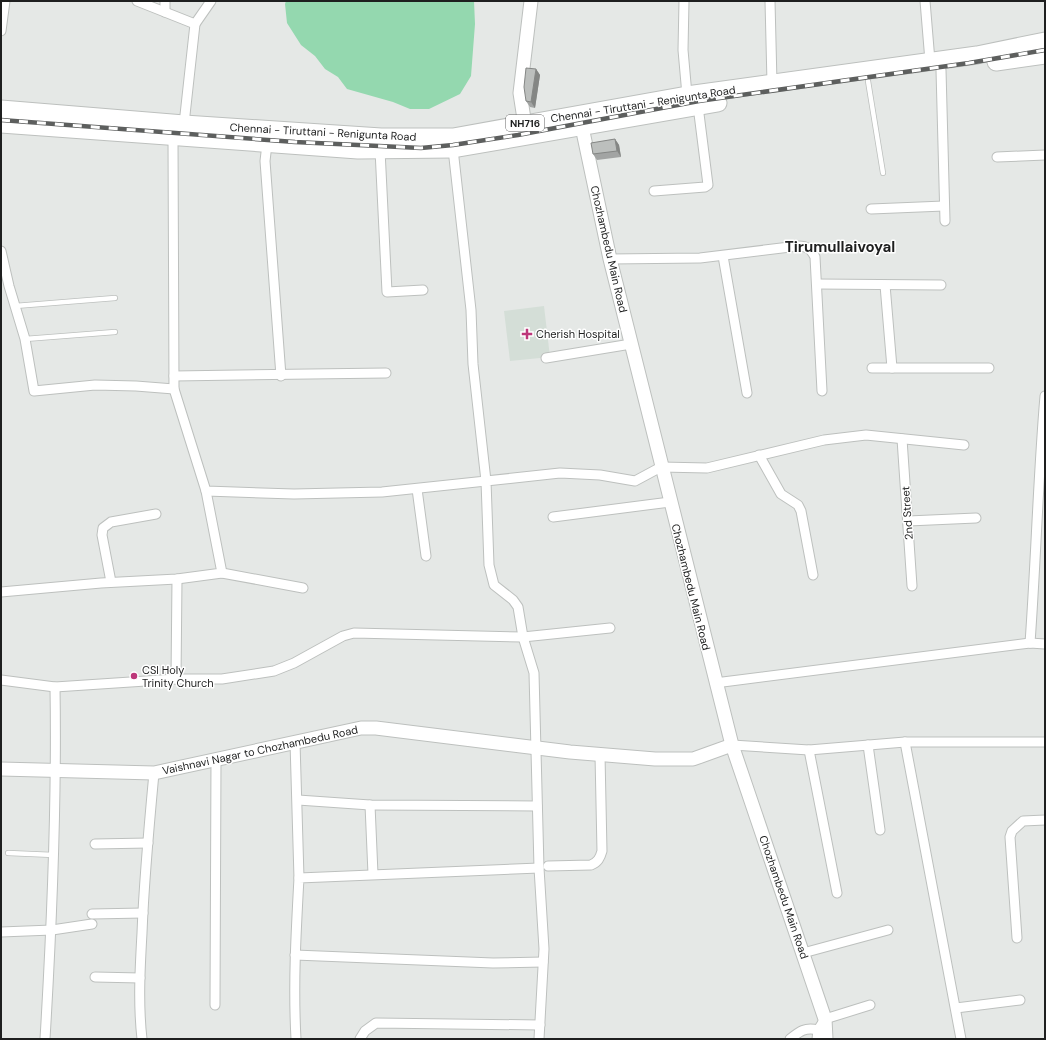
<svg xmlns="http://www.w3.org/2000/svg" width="1046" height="1040" font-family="'DM Sans',sans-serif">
	<rect width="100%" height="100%" fill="#e5e8e6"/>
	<polygon fill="#d4ded7" points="544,306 550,357 510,361 504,311"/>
	<polygon fill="#94d8af" points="286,1 474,1 475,24 471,76 460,94 429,109 410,109 393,102 347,89 338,77 325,69 315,56 301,45 287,23 285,4"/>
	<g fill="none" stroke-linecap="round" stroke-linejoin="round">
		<defs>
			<g id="lane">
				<polyline points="868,81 883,173"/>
				<polyline points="15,306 115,298"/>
				<polyline points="25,339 115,332"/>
				<polyline points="8,853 54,855"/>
			</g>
			<g id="street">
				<polyline points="137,1 195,24 184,124"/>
				<polyline points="684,1 683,50 687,95"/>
				<polyline points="770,1 772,83"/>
				<polyline points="925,1 930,61"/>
				<polyline points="165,12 165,1"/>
				<polyline points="195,24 211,1"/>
				<polyline points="1,31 5,1"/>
				<polyline points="941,70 945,221"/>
				<polyline points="173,138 174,389 206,491 294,494 382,492 486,481 473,364 471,310 453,149"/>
				<polyline points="267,144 265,161 281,376"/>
				<polyline points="380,150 387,292 423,290"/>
				<polyline points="997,157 1045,155"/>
				<polyline points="654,191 705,187 708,185 698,106"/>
				<polyline points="871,209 944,206"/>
				<polyline points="1,251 9,286 25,339 34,391 95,385 136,386 174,389"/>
				<polyline points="723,256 747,393"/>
				<path d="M610,259l90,-1 98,-12c9,0 13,3 17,11l7,134"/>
				<polyline points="817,284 941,285"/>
				<polyline points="885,285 892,368 989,368"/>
				<polyline points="546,358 631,344"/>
				<polyline points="872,368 892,368"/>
				<polyline points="174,376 386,373"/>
				<polyline points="902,439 912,586"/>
				<polyline points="759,455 781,494 798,505 801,511 813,575"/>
				<polyline points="417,489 426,556"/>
				<polyline points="553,517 670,502"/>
				<polyline points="908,521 976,518"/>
				<polyline points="222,573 303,588"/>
				<polyline points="111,582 102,535 103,528 111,522 156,514"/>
				<polyline points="1,592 101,583 177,579 222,573 206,491"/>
				<path d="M1030,643c6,-83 8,-165 15,-247"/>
				<polyline points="176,679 177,579"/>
				<polyline points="1,680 55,687 176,679 222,679 274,671 294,663 343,636 354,633 523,637 610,628"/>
				<polyline points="715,683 1030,643 1045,644"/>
				<polyline points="295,742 299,878"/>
				<polyline points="905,742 961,1039"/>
				<polyline points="732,745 809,750 905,742 1045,742"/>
				<polyline points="868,745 880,830"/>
				<polyline points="809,750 837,893"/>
				<polyline points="298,800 370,805 537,806"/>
				<polyline points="370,805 373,874"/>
				<polyline points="95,844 148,843"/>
				<path d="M548,866l43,-1c7,-3 9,-7 11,-14l-2,-96"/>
				<polyline points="92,914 143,913"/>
				<polyline points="1,932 52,930 92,924"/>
				<polyline points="1017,938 1010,837 1012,831 1023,821 1045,820"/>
				<polyline points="803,953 888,930"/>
				<polyline points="295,955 493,963 543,962"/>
				<polyline points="95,977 140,978"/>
				<polyline points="215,1005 216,759"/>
				<polyline points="956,1008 1020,1000"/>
				<path d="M45,1039c7,-117 12,-234 10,-352"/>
				<path d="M142,1039c-4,-35 -2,-71 0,-106 2,-54 7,-107 12,-160"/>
				<path d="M296,1039c-3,-54 0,-107 3,-161l240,-10"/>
				<polyline points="360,1039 365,1031 376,1023 540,1025"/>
				<polyline points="539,1039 544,949 539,868 534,673 523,637 518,607 513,600 494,585 489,565 486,481 560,473 600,475 635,481 661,467 707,468 824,440 866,435 964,445"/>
				<path d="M790,1039c10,-8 15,-12 28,-9"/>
				<polyline points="817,1039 818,1030 825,1019 870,1005"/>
			</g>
			<g id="secondary">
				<polyline points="582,127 610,259 732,745 825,1019 826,1039"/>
				<polyline points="526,132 520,93 531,1"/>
				<polyline points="1,769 154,773 361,728 376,728 570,752 655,759 693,759 732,745"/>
			</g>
			<g id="highway">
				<polyline points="996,62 1045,55"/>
				<polyline points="1,109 184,124 381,137 453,137 687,95 977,55 1045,41"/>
				<polyline points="1,124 358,150 453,149 718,103"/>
			</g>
		</defs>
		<use href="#lane" stroke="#bdc0be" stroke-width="6"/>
		<use href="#street" stroke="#bdc0be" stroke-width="11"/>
		<use href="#secondary" stroke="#bdc0be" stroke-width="15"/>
		<use href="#highway" stroke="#bdc0be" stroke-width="19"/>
		<use href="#lane" stroke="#fff" stroke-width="4.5"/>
		<use href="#street" stroke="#fff" stroke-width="9"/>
		<use href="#secondary" stroke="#fff" stroke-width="13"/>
		<use href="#highway" stroke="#fff" stroke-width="17"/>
		<defs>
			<polyline id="rail" points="1,120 295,142 421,148 453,145 518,135 699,101 969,63 1045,50"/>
		</defs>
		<use href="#rail" stroke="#5d5f5e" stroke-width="4.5"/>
		<use href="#rail" stroke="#fff" stroke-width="3" stroke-dasharray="9" stroke-linecap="butt"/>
	</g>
	<g fill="#a2a4a3">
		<polygon points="536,69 540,75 535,108 530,107 526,101"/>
		<polygon points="615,139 619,145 621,157 597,160 593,154"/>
	</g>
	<g fill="#848684">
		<polygon points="536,69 540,75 535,108 531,102"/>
		<polygon points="615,139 619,145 621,157 617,151"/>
	</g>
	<g fill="#bcbfbd" stroke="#848684">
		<polygon points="526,68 536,69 531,102 526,101 524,87"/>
		<polygon points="615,139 617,151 593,154 591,143"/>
	</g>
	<g fill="#bd377a" stroke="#fff" stroke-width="1.5">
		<path d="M525 328h4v4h4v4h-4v4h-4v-4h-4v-4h4z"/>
		<circle cx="134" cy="676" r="4"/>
	</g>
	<g text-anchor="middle" stroke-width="3" stroke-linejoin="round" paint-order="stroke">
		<rect fill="#fff" stroke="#626262" stroke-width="1" x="506" y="115" width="38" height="16" rx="3"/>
		<g font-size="10" font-weight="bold" fill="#1e1f1f">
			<text x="525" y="127">NH716</text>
		</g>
		<g font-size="11" fill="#1e1f1f" stroke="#fff">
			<text transform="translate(643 104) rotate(-9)" y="4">Chennai - Tiruttani - Renigunta Road</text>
			<text transform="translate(323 132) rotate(3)" y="4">Chennai - Tiruttani - Renigunta Road</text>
			<text transform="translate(609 249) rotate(77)" y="4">Chozhambedu Main Road</text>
			<text transform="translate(907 513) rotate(-94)" y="4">2nd Street</text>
			<text transform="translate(691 587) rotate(76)" y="4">Chozhambedu Main Road</text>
			<text transform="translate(260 750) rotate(-12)" y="4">Vaishnavi Nagar to Chozhambedu Road</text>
			<text transform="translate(784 897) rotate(71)" y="4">Chozhambedu Main Road</text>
		</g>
		<g font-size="11" fill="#1e1f1f" stroke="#fff" text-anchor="start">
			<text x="536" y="338">Cherish Hospital</text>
			<text x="142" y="674">CSI Holy<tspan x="142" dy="13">Trinity Church</tspan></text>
		</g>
		<g font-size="15" font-weight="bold" fill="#1e1f1f" stroke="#fff">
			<text x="840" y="252">Tirumullaivoyal</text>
		</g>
	</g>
	<rect width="1046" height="1040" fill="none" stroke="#1e1f1f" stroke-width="4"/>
</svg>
